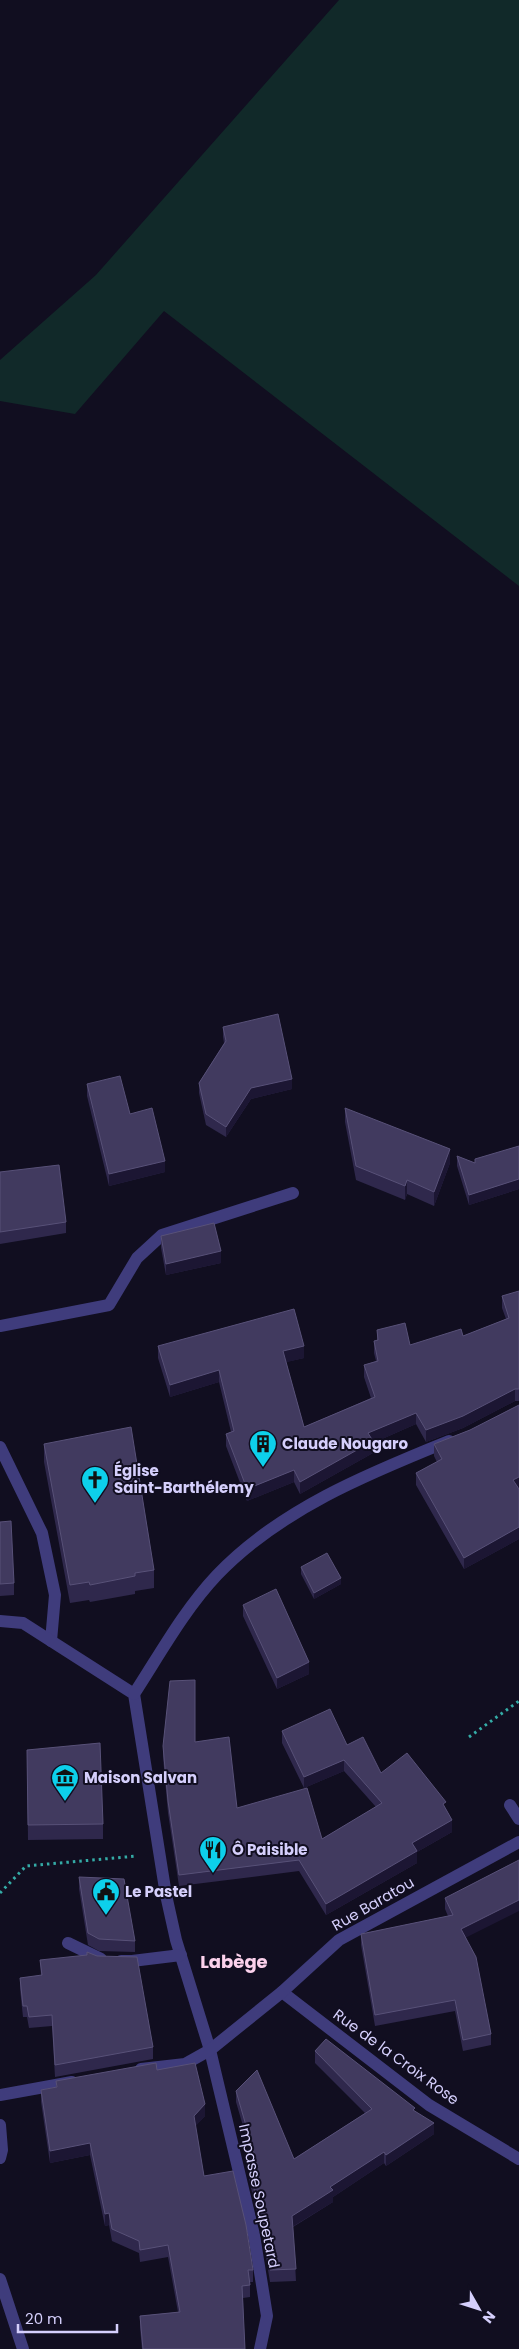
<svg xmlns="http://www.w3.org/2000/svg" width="519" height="2349" font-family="Poppins,sans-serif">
	<rect width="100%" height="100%" fill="#110e20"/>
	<polygon fill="#112929" points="339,0 519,0 519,586 164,311 75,414 0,401 0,360 96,275"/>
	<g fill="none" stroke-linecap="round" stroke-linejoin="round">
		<g stroke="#34aba6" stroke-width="3" stroke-dasharray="2.5 4" stroke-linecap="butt">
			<polyline points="469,1737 519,1701"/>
			<polyline points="0,1893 26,1866 137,1856"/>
		</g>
		<g stroke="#3f3c7c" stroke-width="12">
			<polyline points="0,1326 109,1305 137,1258 162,1235 293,1193"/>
			<polyline points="0,1447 42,1533 55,1595 51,1641"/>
			<polyline points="0,1621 23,1623 134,1694 166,1895 176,1940 210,2050 254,2235 267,2316 260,2349"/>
			<path d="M134,1694c26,-40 50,-84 83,-119 62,-65 150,-101 232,-134"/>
			<polyline points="510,1805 519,1819"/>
			<polyline points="68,1943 101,1959"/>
			<polyline points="121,1961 132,1961 181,1955"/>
			<polyline points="282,1992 429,2105 519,2159"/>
			<polyline points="141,2069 185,2064 210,2050 282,1992 339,1940 519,1842"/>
			<polyline points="0,2095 72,2082"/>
			<polyline points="0,2125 2,2150 0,2158"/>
			<polyline points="0,2279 23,2349"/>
		</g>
	</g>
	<g fill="#2f284c">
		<polygon points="223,1027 292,1089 251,1099 226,1137 206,1125 199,1093 199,1083 224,1043 223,1037"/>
		<polygon points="87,1084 130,1114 165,1172 109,1186 87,1096"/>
		<polygon points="345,1108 450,1163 434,1206 407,1194 405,1200 356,1180 345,1122"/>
		<polygon points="519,1146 519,1189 469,1205 457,1166 457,1156 475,1163 475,1159"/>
		<polygon points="0,1172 66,1222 66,1233 0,1244"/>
		<polygon points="161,1236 221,1263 166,1275 161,1248"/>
		<polygon points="519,1291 519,1401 515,1401 463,1428 426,1442 416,1424 373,1443 373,1453 300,1494 294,1482 247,1501 226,1446 226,1434 231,1432 219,1382 170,1397 158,1358 158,1346 304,1358 286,1362 304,1427 371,1398 364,1377 364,1365 376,1361 374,1353 374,1341 377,1340 377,1330 410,1345 463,1336 506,1319 502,1308 502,1296"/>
		<polygon points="470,1430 519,1489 519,1539 464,1569 416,1485 416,1473 437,1462 434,1456 434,1444"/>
		<polygon points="44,1444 154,1570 154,1588 135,1591 135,1594 90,1602 89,1600 70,1603 44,1462"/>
		<polygon points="0,1522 14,1583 14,1595 0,1596"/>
		<polygon points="301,1567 341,1584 314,1599 301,1574"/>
		<polygon points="243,1605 309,1674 277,1689 243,1616"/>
		<polygon points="282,1731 347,1745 381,1773 446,1809 452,1832 417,1852 417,1863 326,1915 299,1871 179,1886 168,1813 163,1757 163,1746 237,1808 322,1839 376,1807 344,1771 304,1788 282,1743"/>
		<polygon points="27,1750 103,1824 103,1839 28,1840"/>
		<polygon points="79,1877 135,1941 135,1952 99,1951 88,1945 79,1889"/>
		<polygon points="445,1898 466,1938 491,2034 491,2045 463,2051 455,2011 375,2026 361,1945 361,1934 448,1916 445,1909"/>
		<polygon points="40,1960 153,2047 153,2059 55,2077 52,2026 29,2028 27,2017 23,2017 20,1989 20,1978 41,1976"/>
		<polygon points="315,2051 415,2111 434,2134 386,2166 384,2163 333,2197 333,2202 293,2227 296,2281 270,2282 262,2233 249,2180 249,2168 255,2167 236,2102 236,2091 294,2159 365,2113 315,2063"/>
		<polygon points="157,2070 205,2116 195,2126 204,2176 253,2270 253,2282 250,2282 250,2297 243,2298 245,2349 142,2349 140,2328 140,2316 178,2312 168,2257 140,2262 139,2253 112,2241 109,2225 105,2226 90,2155 50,2163 41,2102 41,2090 56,2087 56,2081"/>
	</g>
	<g fill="#1c1633">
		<polygon points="292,1079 292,1089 251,1099 226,1137 226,1127 251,1088"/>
		<polygon points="450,1149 450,1163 434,1206 434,1192"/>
		<polygon points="165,1161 165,1172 109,1186 109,1174"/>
		<polygon points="519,1179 519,1189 469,1205 469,1195"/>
		<polygon points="407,1180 407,1194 405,1200 405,1186"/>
		<polygon points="221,1251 221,1263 166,1275 166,1264"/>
		<polygon points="304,1346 304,1358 283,1363 283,1351"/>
		<polygon points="219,1370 219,1382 170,1397 170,1385"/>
		<polygon points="515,1389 515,1401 463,1428 426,1442 426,1430"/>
		<polygon points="416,1413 416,1424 373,1443 373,1453 300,1494 300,1482 368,1433"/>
		<polygon points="294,1470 294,1482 247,1501 247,1489"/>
		<polygon points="519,1477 519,1489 513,1480"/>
		<polygon points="519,1527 519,1539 464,1569 464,1558"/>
		<polygon points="341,1578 341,1584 314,1599 314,1593"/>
		<polygon points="309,1662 309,1674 277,1689 277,1678"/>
		<polygon points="344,1760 344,1771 304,1788 304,1777"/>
		<polygon points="452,1820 452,1832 417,1852 417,1863 326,1915 326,1904 412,1843"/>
		<polygon points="519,1900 519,1911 461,1940 461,1929"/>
		<polygon points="205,2104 205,2116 194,2128 194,2116"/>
		<polygon points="434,2123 434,2134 386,2166 386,2155"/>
		<polygon points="90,2143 90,2155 50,2163 50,2151"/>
		<polygon points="384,2152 384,2163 333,2197 333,2202 292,2227 292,2216 330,2187"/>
		<polygon points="109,2213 109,2225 105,2226 105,2214"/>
	</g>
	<g fill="#413a5f" stroke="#585178">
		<polygon points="278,1014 292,1079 251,1088 226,1127 206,1114 199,1083 226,1041 223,1027"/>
		<polygon points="120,1076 130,1114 152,1108 165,1161 109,1174 87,1084"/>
		<polygon points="345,1108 450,1149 434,1192 407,1180 405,1186 356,1166"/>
		<polygon points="519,1146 519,1179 469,1195 457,1156 475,1163 475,1159"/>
		<polygon points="59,1165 66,1222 0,1232 0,1172"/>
		<polygon points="214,1223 221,1251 166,1264 161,1236"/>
		<polygon points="519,1291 519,1389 515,1389 463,1416 426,1430 416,1413 368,1433 373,1441 300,1482 294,1470 247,1489 226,1434 234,1431 219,1370 170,1385 158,1346 294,1309 304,1346 283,1351 304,1427 375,1397 364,1365 378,1361 374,1341 378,1340 377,1330 405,1323 410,1345 461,1329 463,1336 509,1318 502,1296"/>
		<polygon points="519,1405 519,1477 513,1480 519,1489 519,1527 464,1558 416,1473 442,1459 434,1444 470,1430"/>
		<polygon points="131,1427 154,1570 135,1573 135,1576 90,1585 89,1582 70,1585 44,1444"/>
		<polygon points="11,1521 14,1583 0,1584 0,1522"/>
		<polygon points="327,1553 341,1578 314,1593 301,1567"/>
		<polygon points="276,1589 309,1662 277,1678 243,1605"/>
		<polygon points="195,1680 195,1742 229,1737 237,1808 307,1788 322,1839 382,1803 344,1760 304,1777 282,1731 330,1709 347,1745 363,1737 381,1773 407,1753 446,1802 443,1804 452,1820 412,1843 417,1851 326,1904 299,1860 179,1875 168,1801 163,1746 170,1681"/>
		<polygon points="100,1743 103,1824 28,1825 27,1750"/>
		<polygon points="519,1860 519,1900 461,1929 476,1957 491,2034 463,2040 455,2000 375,2015 361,1934 453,1915 445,1898"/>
		<polygon points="79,1877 124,1879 135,1941 99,1939 88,1933"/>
		<polygon points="87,1952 97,1956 137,1957 153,2047 55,2065 52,2015 29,2017 27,2006 23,2006 20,1978 42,1975 40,1960 87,1955"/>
		<polygon points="326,2039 415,2108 413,2110 434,2123 386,2155 384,2152 330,2187 333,2190 292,2216 296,2269 270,2270 262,2222 249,2168 258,2167 236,2091 257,2070 294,2159 372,2109 315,2051"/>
		<polygon points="156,2063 157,2070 195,2063 205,2104 194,2116 204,2176 233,2171 246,2225 253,2270 248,2270 250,2285 242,2286 245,2349 143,2349 140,2316 180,2312 168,2245 140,2250 139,2241 112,2229 109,2213 105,2214 90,2143 50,2151 41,2090 57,2087 56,2081"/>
	</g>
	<defs>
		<symbol id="building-pin" viewBox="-11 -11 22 30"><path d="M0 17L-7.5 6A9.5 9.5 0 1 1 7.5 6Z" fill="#0dd0eb" stroke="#110e20"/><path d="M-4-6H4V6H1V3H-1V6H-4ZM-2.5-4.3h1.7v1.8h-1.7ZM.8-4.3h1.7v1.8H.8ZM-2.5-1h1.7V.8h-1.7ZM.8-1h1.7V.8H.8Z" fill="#111"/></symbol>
		<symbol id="church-pin" viewBox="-11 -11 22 30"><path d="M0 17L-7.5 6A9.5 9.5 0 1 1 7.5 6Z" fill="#0dd0eb" stroke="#110e20"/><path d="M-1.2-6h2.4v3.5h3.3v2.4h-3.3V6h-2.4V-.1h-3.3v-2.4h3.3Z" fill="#111"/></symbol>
		<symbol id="museum-pin" viewBox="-11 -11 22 30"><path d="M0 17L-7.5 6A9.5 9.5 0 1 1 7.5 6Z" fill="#0dd0eb" stroke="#110e20"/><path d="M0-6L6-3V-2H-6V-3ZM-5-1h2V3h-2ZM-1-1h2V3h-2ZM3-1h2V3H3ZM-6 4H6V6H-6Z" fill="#111"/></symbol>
		<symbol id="restaurant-pin" viewBox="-11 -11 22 30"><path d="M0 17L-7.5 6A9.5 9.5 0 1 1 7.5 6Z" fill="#0dd0eb" stroke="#110e20"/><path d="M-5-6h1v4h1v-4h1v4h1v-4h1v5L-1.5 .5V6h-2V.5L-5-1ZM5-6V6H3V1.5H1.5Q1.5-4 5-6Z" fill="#111"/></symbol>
		<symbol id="civic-pin" viewBox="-11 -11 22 30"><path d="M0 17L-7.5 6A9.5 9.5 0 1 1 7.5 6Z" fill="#0dd0eb" stroke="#110e20"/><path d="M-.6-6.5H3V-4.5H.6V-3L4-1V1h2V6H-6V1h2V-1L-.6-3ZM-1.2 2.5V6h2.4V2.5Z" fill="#111"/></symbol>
	</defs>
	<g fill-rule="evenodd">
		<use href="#building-pin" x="247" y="1428" width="32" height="43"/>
		<use href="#church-pin" x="79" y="1464" width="32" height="43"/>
		<use href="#museum-pin" x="49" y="1762" width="32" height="43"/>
		<use href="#restaurant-pin" x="197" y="1834" width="32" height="43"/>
		<use href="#civic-pin" x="90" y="1876" width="32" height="43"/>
	</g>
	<g text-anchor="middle" stroke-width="4" stroke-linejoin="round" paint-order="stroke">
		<g font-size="15" font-weight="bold" fill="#d5cffc" stroke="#110e20" text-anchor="start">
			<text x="282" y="1449">Claude Nougaro</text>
			<text x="114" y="1476">Église<tspan x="114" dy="17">Saint-Barthélemy</tspan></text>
			<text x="84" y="1783">Maison Salvan</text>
			<text x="232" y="1855">Ô Paisible</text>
			<text x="125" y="1897">Le Pastel</text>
		</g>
		<g font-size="15" fill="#d5cffc" stroke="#110e20">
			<text transform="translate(373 1904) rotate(-30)" y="5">Rue Baratou</text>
			<text transform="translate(396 2057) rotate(36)" y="5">Rue de la Croix Rose</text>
			<text transform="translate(259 2196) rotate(78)" y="5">Impasse Soupetard</text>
		</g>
		<g font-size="18" font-weight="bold" fill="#fcd1ec" stroke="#110e20">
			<text x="234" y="1968">Labège</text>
		</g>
	</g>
	<g transform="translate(479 2309) rotate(129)" stroke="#110e20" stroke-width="4" paint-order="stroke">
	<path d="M0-4L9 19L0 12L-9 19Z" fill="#d5cffc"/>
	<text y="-8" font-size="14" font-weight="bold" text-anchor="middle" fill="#d5cffc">N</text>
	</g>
	<path d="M18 2324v8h99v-8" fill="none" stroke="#d5cffc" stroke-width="2.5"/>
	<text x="25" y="2324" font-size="15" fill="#d5cffc" stroke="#110e20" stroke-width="4" paint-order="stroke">20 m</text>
</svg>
